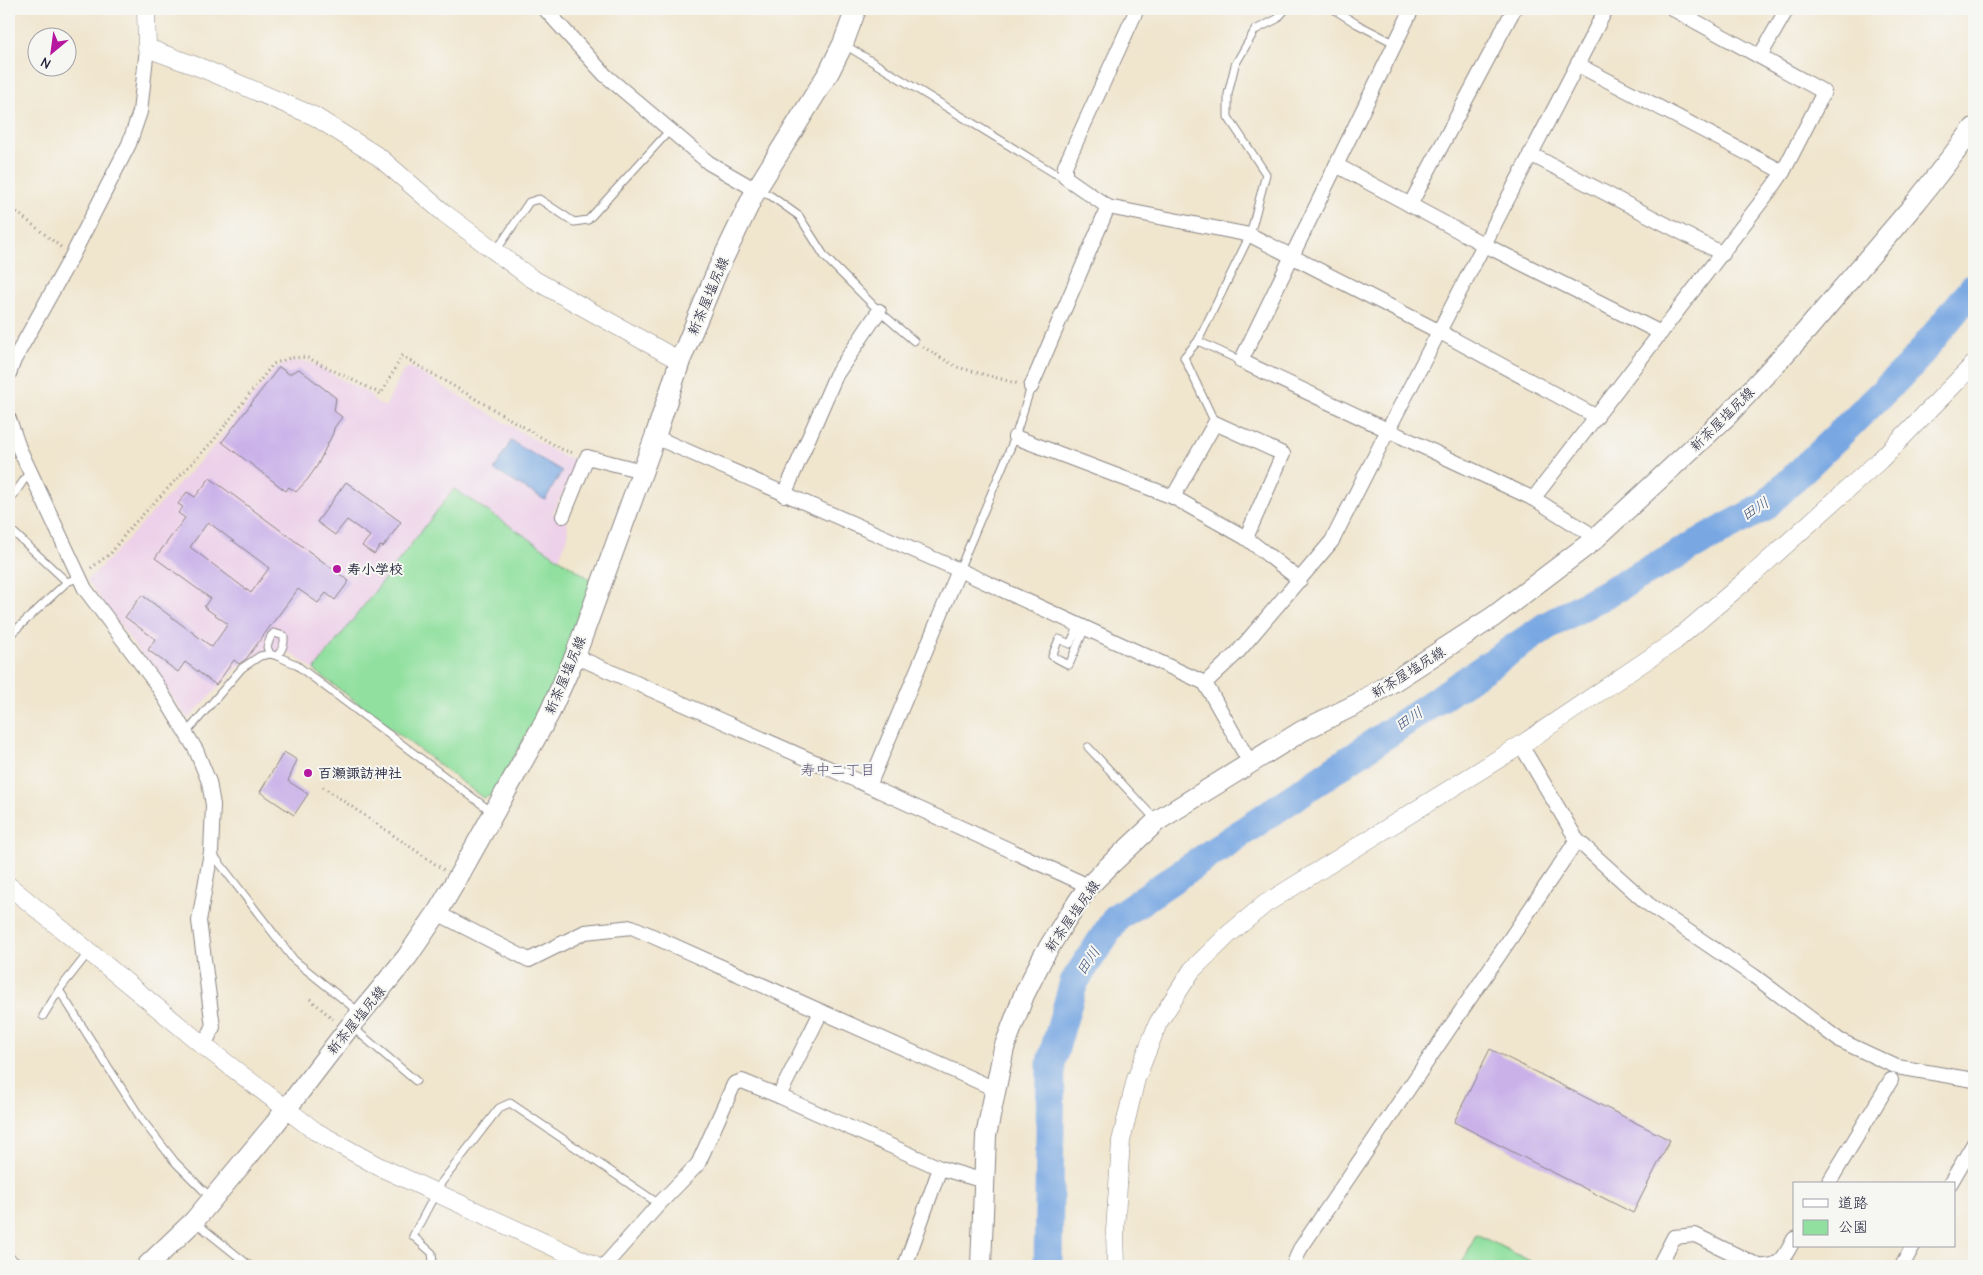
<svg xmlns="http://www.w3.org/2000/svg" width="1983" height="1275" font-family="'Comic Neue','Klee One',sans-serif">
	<rect width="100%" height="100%" fill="#f6f6f2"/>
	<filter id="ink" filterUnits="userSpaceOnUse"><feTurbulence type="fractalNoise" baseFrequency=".02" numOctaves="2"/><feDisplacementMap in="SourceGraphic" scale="10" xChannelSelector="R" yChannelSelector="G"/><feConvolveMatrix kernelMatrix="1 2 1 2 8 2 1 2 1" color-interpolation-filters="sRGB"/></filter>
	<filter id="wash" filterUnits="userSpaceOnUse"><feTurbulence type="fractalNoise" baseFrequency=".0096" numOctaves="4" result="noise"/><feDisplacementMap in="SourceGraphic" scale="20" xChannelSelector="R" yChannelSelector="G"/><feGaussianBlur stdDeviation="1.12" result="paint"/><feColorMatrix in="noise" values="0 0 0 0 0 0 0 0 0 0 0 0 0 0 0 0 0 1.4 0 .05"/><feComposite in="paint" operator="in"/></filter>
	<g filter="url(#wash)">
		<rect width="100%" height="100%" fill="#f0e5cd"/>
		<polygon fill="#edd0e9" points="294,361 309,362 371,395 374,401 385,407 403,371 410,367 564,457 577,460 578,465 552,513 567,520 568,536 559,559 596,583 483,798 291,653 261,653 239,666 188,719 87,580 115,553 214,446 275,368"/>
		<g fill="#91e09f" stroke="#5a816d">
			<polygon points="454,489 596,583 551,692 492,795 483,798 314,670"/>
			<polygon points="1476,1234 1540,1266 1461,1266"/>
		</g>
		<polygon fill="#78a7e2" stroke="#4d648e" points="511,441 562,471 545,500 494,470"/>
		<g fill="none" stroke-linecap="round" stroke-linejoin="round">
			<polyline stroke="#78a7e2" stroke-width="29" points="1048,1266 1051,1062 1074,982 1117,917 1545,627 1764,507 1910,366 1974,287"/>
		</g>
		<g id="blocks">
			<g fill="#cab2e9" fill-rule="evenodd">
				<polygon points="279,367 289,374 299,369 336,398 334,411 342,417 334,428 333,433 317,466 308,479 296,492 289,487 286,491 222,442"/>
				<path d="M210,478l139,103 -14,19 -9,-7 -8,10 -20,-14 -52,70 -7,5 -5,-4 -18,25 -31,-23 -7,10 -30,-22 7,-11 -30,-22 17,-22 70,52 16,-23 -24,-17 6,-9 -55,-40 30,-40 -7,-5 5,-6 -5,-3 9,-12 8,5zM208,522l61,46 -18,25 -61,-46z"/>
				<polygon points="346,482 401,522 383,547 380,546 374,554 362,546 370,536 347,520 335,535 317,522"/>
				<polygon points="284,752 297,760 288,781 308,794 294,815 260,792"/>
				<polygon points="1490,1049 1670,1140 1633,1213 1454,1122"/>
			</g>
		</g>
	</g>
	<g filter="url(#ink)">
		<use href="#blocks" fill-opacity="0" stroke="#898484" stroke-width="1"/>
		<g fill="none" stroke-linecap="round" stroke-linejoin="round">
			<defs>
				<g id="service">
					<polyline points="1333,9 1357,24 1394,43"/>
					<polyline points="845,45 1054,173 1065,177"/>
					<polyline points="758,191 771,196 799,216 825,257 879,311 914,341"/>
					<polyline points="496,251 529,202 539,199 574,222 588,220 670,130"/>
					<polyline points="1198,341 1241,361"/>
					<polyline points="1215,423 1184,357 1198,341 1250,235 1266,174 1228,117 1228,94 1235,65 1255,30 1277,19 1286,9"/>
					<polyline points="9,502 30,471"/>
					<polyline points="9,528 67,582"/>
					<polyline points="959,570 1015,437 1031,387"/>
					<polyline points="1079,625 1070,644 1059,639 1052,656 1069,665 1085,628"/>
					<path d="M274,633l10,3c1,7 -2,15 -7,20l-7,-2 -3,-7 4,-11z"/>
					<polyline points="9,636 67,582 80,577"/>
					<polyline points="277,656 295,664 492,812"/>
					<polyline points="187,732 242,668 260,656 270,654"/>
					<polyline points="1088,747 1155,819"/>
					<polyline points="211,852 294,960 359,1012"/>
					<polyline points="59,990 142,1120 175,1162 212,1199"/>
					<polyline points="43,1016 59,990 89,952"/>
					<polyline points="351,1026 416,1081"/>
					<polyline points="195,1222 250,1266"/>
					<polyline points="430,1266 433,1263 432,1253 413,1236 441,1183 499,1108 510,1103 659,1204"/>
				</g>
				<g id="minor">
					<polyline points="545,9 605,75 709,163 756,190"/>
					<polyline points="1137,9 1065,166 1065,177 1108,207 1250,235 1440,332 1597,417"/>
					<polyline points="1412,9 1241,361 1536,500 1587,532 1594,540"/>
					<polyline points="1760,56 1787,9"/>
					<polyline points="1578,65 1783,172"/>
					<polyline points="1530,154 1723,254"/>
					<polyline points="1336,165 1483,244 1661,333"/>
					<polyline points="1410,205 1514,9"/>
					<polyline points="9,374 14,360 72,256 129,144 140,112 147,48"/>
					<polyline points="1031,387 1108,207"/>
					<polyline points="9,419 19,448 85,589 157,685 196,750 209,782 213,805 211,852 199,921 213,1027 204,1046"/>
					<polyline points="655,437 959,570 1205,683"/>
					<polyline points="1015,437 1173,497 1246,538 1300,580"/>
					<polyline points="784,495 836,375 879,311"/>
					<polyline points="1173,497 1215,423 1283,454 1246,538"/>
					<polyline points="1533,499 1774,185 1783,172 1824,92 1673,9"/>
					<polyline points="563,516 587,457 642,471"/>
					<polyline points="575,656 869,786 1080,882"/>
					<polyline points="1521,745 1577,840 1648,904 1754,976 1839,1040 1897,1067 1974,1080"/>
					<polyline points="1250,763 1205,683 1237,653 1332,541 1388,430 1606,9"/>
					<polyline points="869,786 959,570"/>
					<polyline points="437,913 529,960 585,932 632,927 995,1089"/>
					<polyline points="779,1096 821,1012"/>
					<polyline points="1828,1184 1891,1080"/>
					<polyline points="1950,1184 1974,1143"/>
					<polyline points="9,1261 16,1266"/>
					<polyline points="604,1266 659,1204 698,1164 734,1084 742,1081 779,1096 940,1168 984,1181"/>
					<polyline points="905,1266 940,1168"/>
					<polyline points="1293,1266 1300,1249 1577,840"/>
					<polyline points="1659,1266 1674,1237 1695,1235 1759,1266"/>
					<path d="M1764,1266c18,0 22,-12 30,-27"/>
					<polyline points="1902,1266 1913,1246"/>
				</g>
				<g id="tertiary">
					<polyline points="146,9 147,48 204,69 314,116 379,157 444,213 531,278 680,361"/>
					<polyline points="9,886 204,1046 315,1131 378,1166 595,1266"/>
					<polyline points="1116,1266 1115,1231 1121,1141 1136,1079 1158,1023 1192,970 1229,934 1265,904 1521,745 1675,641 1751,576 1880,460 1974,364"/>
				</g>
				<g id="secondary">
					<polyline points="147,1266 194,1221 274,1125 347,1030 407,957 437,913 457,879 549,714 575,656 655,437 680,361 718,269 756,190 829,72 843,44 856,9"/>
					<polyline points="981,1266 986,1136 1004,1048 1024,995 1043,957 1065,921 1088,887 1112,863 1157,821 1302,731 1357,704 1391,683 1493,617 1594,540 1727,416 1806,331 1917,201 1974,128"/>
				</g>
			</defs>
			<use href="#service" stroke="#898484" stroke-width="9"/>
			<use href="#minor" stroke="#898484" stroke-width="16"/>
			<use href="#tertiary" stroke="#898484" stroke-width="19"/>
			<use href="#secondary" stroke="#898484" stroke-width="22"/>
			<g stroke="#898484" stroke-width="3" stroke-dasharray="1 4" stroke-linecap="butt">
				<polyline points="9,206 62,248"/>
				<polyline points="923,347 957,367 1019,384"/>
				<polyline points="91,568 111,553 129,529 213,441 273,364 290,358 306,357 381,394 402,356 563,450 574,453"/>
				<polyline points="323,787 444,870"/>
				<polyline points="310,999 333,1019"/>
			</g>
			<use href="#service" stroke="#fff" stroke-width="7"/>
			<use href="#minor" stroke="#fff" stroke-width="14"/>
			<use href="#tertiary" stroke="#fff" stroke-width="18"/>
			<use href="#secondary" stroke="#fff" stroke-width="20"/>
		</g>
	</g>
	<g fill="#b5179e" stroke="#f6f6f2" stroke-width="2">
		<circle cx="337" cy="569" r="5"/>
		<circle cx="308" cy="773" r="5"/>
	</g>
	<g text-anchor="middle" stroke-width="4" stroke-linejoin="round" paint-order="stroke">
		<g font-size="14" fill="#22223b" stroke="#f6f6f2">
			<text transform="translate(708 296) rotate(-67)" y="5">新茶屋塩尻線</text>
			<text transform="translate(1722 419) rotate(-45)" y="5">新茶屋塩尻線</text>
			<text transform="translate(1408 672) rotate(-32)" y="5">新茶屋塩尻線</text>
			<text transform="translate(565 675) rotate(-67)" y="5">新茶屋塩尻線</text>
			<text transform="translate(1072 916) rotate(-55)" y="5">新茶屋塩尻線</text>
			<text transform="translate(356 1020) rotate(-51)" y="5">新茶屋塩尻線</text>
		</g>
		<g font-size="14" font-weight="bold" fill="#22223b" stroke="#f6f6f2" text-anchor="start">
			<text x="347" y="574">寿小学校</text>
			<text x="318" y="778">百瀬諏訪神社</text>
		</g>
		<g font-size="15" font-style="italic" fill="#44577e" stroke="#f6f6f2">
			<text transform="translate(1755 509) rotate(-33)" y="5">田川</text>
			<text transform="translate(1409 719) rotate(-34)" y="5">田川</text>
			<text transform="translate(1088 961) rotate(-56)" y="5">田川</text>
		</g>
		<g font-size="15" fill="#5d5478" stroke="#f6f6f2">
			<text x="838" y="775">寿中二丁目</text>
		</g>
	</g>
	<rect width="1983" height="1275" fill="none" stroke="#f6f6f2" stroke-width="30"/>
	<rect x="1793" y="1182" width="162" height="65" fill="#f6f6f2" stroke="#a1a1a9"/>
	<rect x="1803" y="1199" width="25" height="8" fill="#ffffff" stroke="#a1a1a9"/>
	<text x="1838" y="1208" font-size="15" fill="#22223b">道路</text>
	<rect x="1803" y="1220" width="25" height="15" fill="#91e09f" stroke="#a1a1a9"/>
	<text x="1838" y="1232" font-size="15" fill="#22223b">公園</text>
	<g transform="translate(52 52) rotate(209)"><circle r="24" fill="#f6f6f2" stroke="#a1a1a9"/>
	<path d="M0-4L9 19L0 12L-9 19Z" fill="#b5179e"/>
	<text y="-8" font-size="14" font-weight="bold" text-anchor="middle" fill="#22223b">N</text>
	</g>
</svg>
